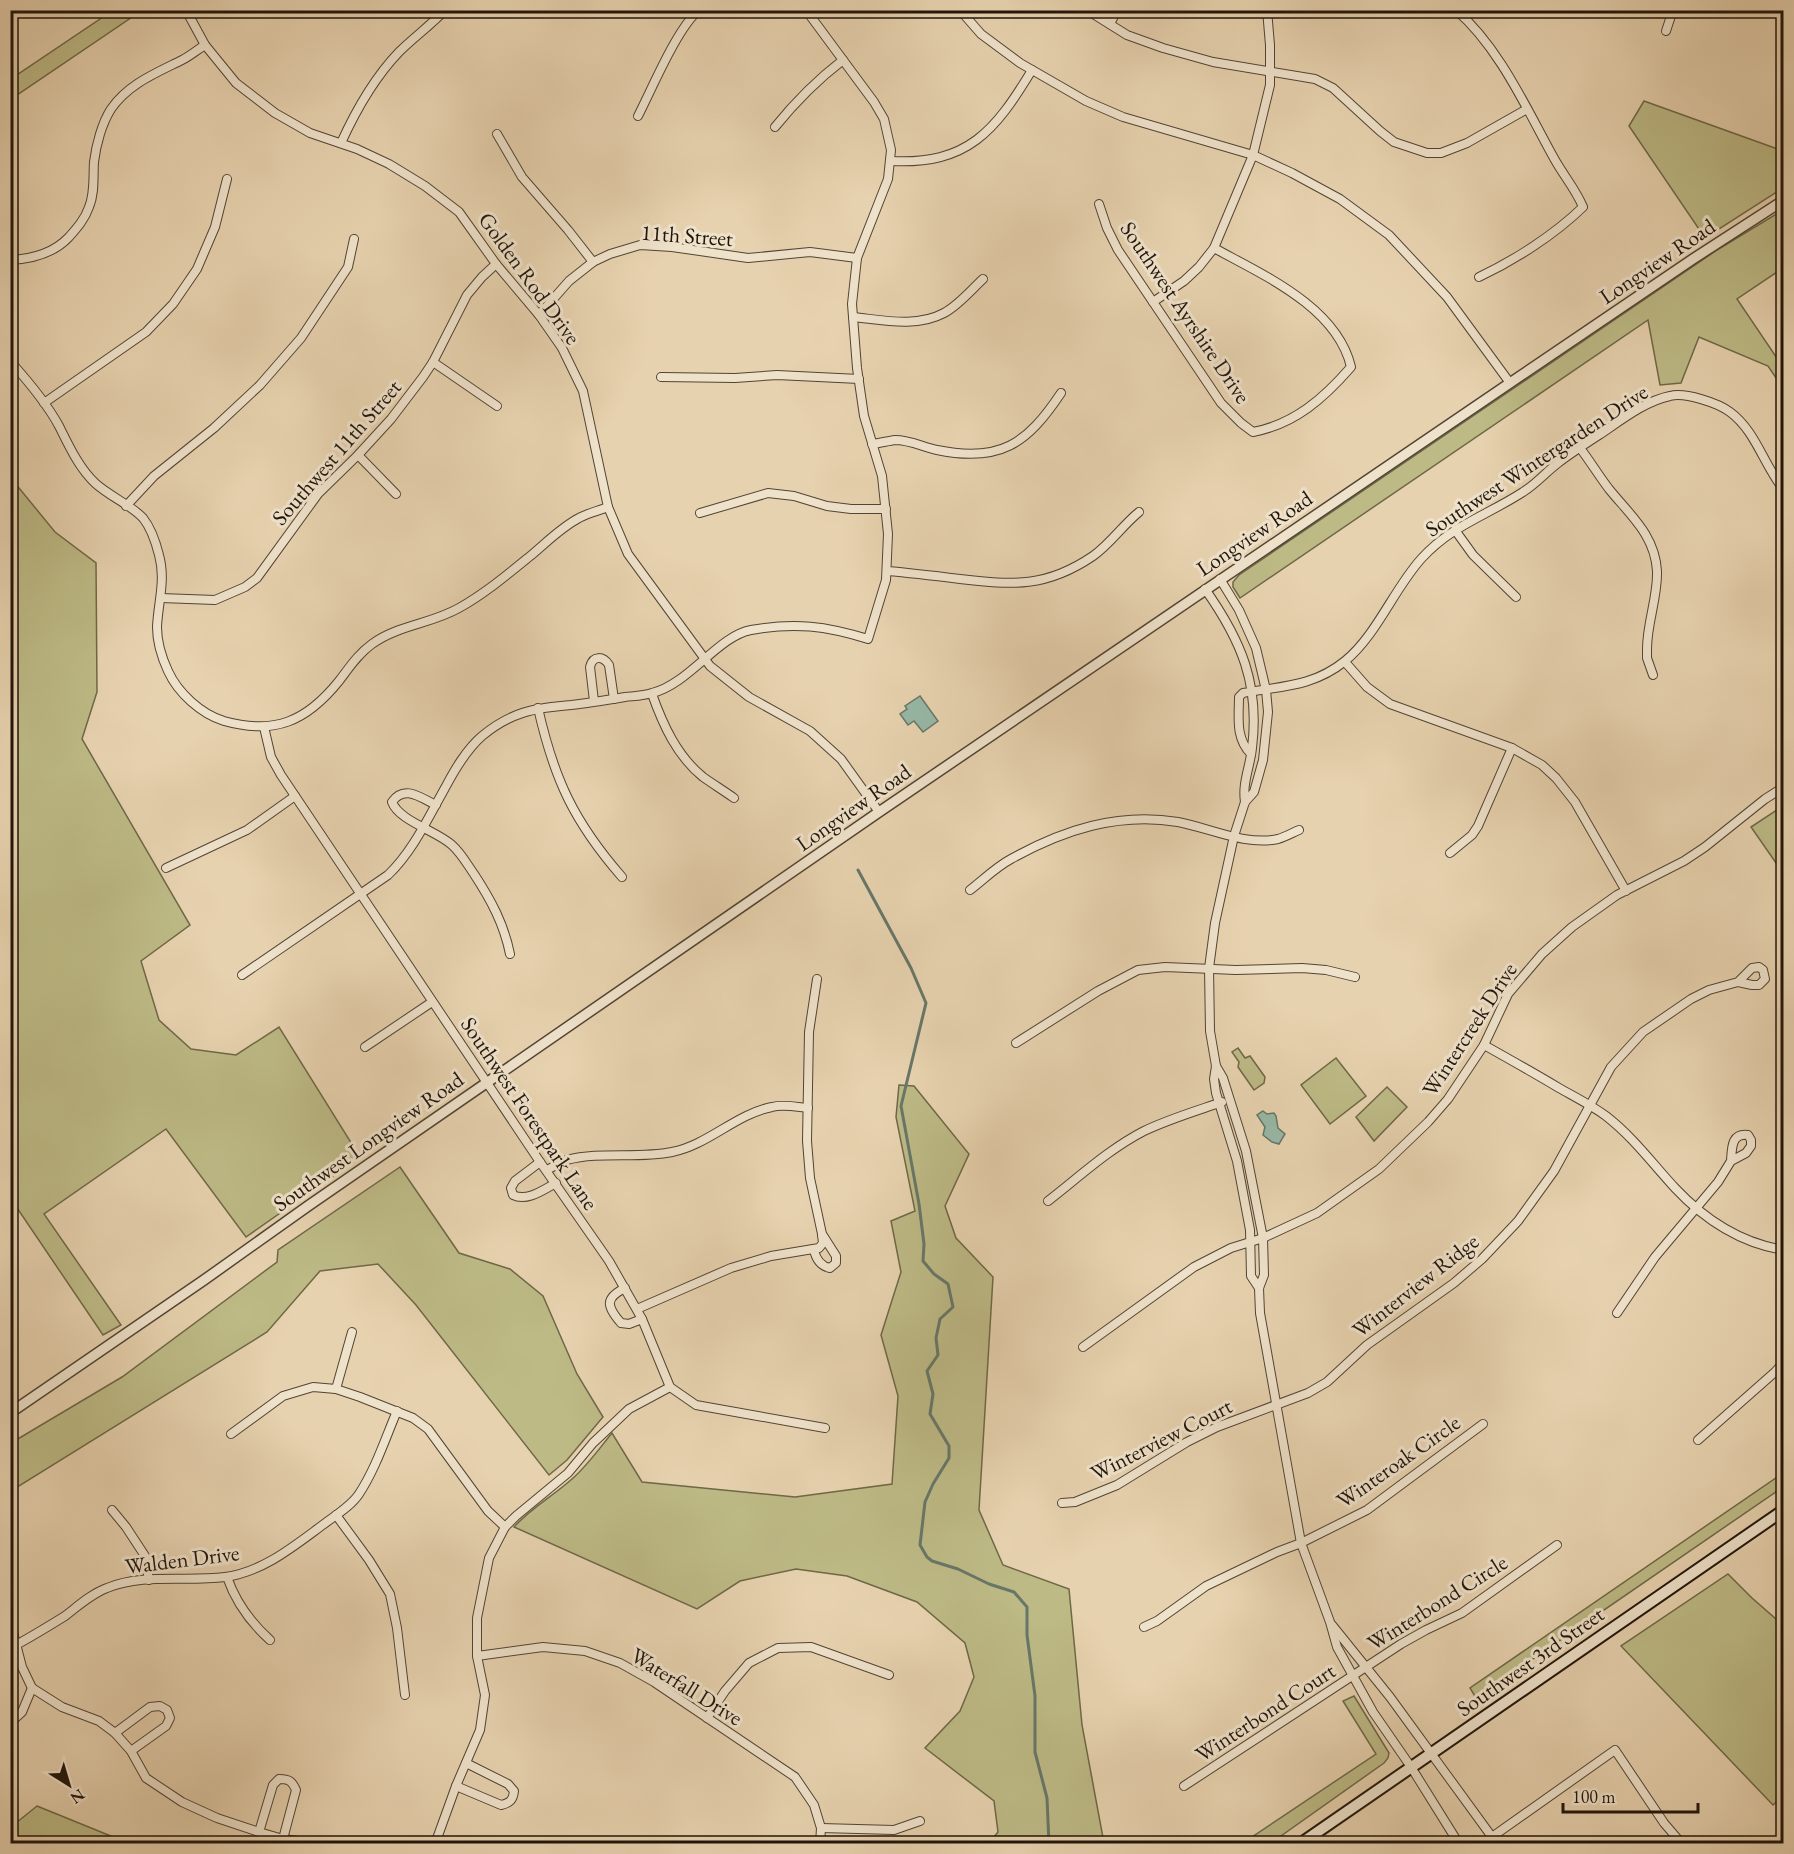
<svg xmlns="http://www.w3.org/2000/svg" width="1794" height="1854" font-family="'EB Garamond',serif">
	<rect width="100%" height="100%" fill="#e7d2af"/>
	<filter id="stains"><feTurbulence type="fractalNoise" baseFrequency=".00333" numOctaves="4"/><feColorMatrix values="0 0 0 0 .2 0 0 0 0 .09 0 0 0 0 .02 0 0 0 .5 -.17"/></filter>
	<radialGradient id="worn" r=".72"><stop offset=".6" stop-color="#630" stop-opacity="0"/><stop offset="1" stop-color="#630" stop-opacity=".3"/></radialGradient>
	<g fill="#bdba86" stroke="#6e6848" stroke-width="1.5">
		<polygon points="112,11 141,11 11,99 11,79"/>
		<polygon points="1644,101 1783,151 1783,188 1705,238 1629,126"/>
		<polygon points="1783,210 1783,268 1737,299 1783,367 1783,388 1768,366 1699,337 1681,383 1660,385 1648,320 1240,598 1233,587 1233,582 1239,575 1717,250"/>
		<polygon points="10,477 55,532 96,563 97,692 82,739 190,925 141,961 159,1020 191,1049 236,1055 279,1027 360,1157 246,1237 166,1129 44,1214 121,1325 103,1335 11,1199"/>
		<polygon points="1783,806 1783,873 1751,827"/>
		<polygon points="1238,1048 1245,1058 1250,1056 1265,1077 1264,1083 1254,1090 1238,1067 1239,1062 1232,1052"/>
		<polygon points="1336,1058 1366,1096 1330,1124 1301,1085"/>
		<path d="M899,1085l15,1 55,68 -24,52 11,32 37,39 -14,233 24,55 66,24 13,136 22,118h-115l9,-11 -4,-31 -69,-53 35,-37 14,-34 -9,-34 -48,-41 -70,-26 -51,-7 -56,12 -43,28 -183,-82c17,-19 39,-31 58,-48 15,-13 27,-30 40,-46l30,49 153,15 97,-13 6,-88 -17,-61 20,-63 -10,-51 24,-10 -19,-94z"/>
		<polygon points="1387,1087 1407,1107 1374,1141 1356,1117"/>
		<polygon points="400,1167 459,1253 510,1269 543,1296 577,1374 603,1417 567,1460 549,1475 416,1305 378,1264 320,1271 267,1332 11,1491 11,1443 122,1377 277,1262 278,1250"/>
		<polygon points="1783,1473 1783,1487 1476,1698 1470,1688"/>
		<polygon points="1728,1574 1752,1598 1783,1625 1783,1796 1773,1805 1621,1646"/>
		<polygon points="1354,1696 1389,1753 1388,1758 1384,1763 1271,1843 1243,1843 1376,1754 1343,1701"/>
		<polygon points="37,1806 128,1843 11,1843 11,1827"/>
	</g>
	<g fill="#97b8a7" stroke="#677769" stroke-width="1.5">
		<polygon points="920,696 938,721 923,732 914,721 908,725 900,714 907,709 905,706"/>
		<polygon points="1263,1111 1267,1114 1274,1113 1276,1116 1278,1128 1285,1134 1279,1144 1272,1142 1263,1135 1265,1127 1257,1115"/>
	</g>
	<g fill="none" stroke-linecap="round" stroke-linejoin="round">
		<polyline stroke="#677769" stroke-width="3" points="858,870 911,968 926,1003 901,1106 919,1204 924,1244 923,1261 934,1274 948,1284 953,1307 940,1319 936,1338 938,1355 927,1371 933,1394 930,1414 949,1446 949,1458 933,1484 925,1502 920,1545 927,1557 932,1561 958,1569 989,1584 1014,1592 1027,1607 1027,1635 1035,1696 1035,1752 1047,1798 1049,1844"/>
		<defs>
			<g id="minor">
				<polyline points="186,10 205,45 236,83 275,113 310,133 357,149 389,164 425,186 459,212 496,264 539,315 562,348 583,391 608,507 628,554 710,666 749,697 810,731 841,759 879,812"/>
				<polyline points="960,10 981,34 1020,63 1086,101 1123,117 1253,155 1292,173 1340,199 1389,235 1447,297 1510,383"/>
				<polyline points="1087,10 1127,35 1163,48 1213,62 1315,79 1333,88 1380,131 1394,142 1427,153 1441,153 1467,143 1527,109"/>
				<path d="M1456,10c44,38 71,100 99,150 9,16 21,30 28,47 -29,28 -68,53 -104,70"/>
				<polyline points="1110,24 1117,10"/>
				<polyline points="1666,31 1673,10"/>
				<path d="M638,116c14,-27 39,-88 61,-106"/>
				<path d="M775,127c21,-26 42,-47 68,-67"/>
				<polyline points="497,134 522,177 568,230 593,262"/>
				<path d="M341,143c15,-33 33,-65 58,-91 15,-15 32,-27 46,-42"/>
				<path d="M891,161c77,4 104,-30 141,-91"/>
				<path d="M1099,204l8,24 11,22 103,153 20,20 12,9c42,-8 71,-34 98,-65 -14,-60 -88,-92 -137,-119"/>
				<path d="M10,260c22,-1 44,-7 59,-23 8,-9 16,-18 20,-30 6,-14 4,-31 5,-45 2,-17 8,-39 17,-53 17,-25 45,-36 71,-49 8,-4 15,-10 23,-15"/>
				<polyline points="1153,302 1184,281 1199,267 1214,248 1253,155 1270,85 1270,45 1267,10"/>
				<polyline points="539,315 569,281 593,262 610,254 640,245 672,247 748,258 810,252 857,258"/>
				<path d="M853,317c30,3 63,11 91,-4 15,-8 27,-23 39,-34"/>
				<path d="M10,361c18,20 36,41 49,65 10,20 20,42 36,57 14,13 36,22 48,35 8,10 13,25 16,37 7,25 -1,48 -2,72 0,14 5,31 11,44 10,22 33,43 56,50 50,14 82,1 115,-40 10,-13 19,-27 33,-37 26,-19 59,-20 87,-36 25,-14 48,-33 70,-51 16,-13 31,-29 50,-39 9,-5 19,-7 29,-11"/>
				<polyline points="433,362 497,406"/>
				<polyline points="661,377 735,378 777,375 859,379"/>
				<polyline points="44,403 146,332 173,304 197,269 215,227 227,179"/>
				<path d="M872,444c8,-1 16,-3 23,-4 15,0 28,7 42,10 63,13 90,-6 124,-57"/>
				<path d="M1580,448c10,13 19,28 29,41 21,26 46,46 48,82 1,26 -10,51 -10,78v9l6,17"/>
				<polyline points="358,455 396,494"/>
				<polyline points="126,506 154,476 214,428 260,385 301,338 348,267 354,239"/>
				<polyline points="700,513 768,493 794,496 827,506 851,509 886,509"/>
				<polyline points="1455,530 1473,555 1516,597"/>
				<path d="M887,571c24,2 49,5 73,8 53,6 86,9 133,-23 17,-12 30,-31 46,-44"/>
				<polyline points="1220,579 1239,610 1256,648 1266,690 1268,712 1263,760 1254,792 1245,802 1234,836 1215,923 1209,968 1210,1031 1216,1066 1214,1079 1216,1093 1237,1161 1250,1230 1251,1276 1259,1288"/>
				<path d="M1205,589c36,51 55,95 47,159 -2,19 -10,35 -7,54"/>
				<polyline points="161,598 215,600 245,587 257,578 318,494 358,455 391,419 423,377 433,362 467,295 482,277 496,264"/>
				<polyline points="1345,662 1367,687 1390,704 1512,748 1542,765 1556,778 1575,802 1626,891"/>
				<path d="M652,694c11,31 25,62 51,83 10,7 21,14 31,21"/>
				<path d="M594,701l-4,-34c3,-12 13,-11 19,-2l5,34"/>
				<path d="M538,708c16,71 36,114 84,169"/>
				<polyline points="264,727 271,757 281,775 540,1162 609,1261 642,1319 670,1387 696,1405 825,1428"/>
				<path d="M1251,754c-16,-16 -12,-37 -12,-57l4,-4c38,-7 70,-6 102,-32 31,-25 49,-72 76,-102 31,-34 65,-43 102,-67 13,-8 23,-20 35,-29 13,-10 27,-19 41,-28 21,-14 46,-34 71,-39 15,-4 48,7 60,16 26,19 34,54 54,78"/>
				<path d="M436,805c-15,-7 -32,-21 -44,-3 7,19 45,29 60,43 9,8 15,19 22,29 17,26 30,50 36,80"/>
				<polyline points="1450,853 1472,835 1478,826 1512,748"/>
				<polyline points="166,868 247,830 295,796"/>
				<path d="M970,890c13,-10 26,-23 41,-31 52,-29 107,-47 167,-37 32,6 67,24 100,17 7,-2 14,-6 21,-9"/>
				<path d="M242,975l146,-100c25,-24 40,-57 57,-87 10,-19 21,-38 37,-52 29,-24 52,-28 89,-31 18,-2 36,-5 54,-8 9,-1 18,-1 27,-4 37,-9 66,-57 99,-63 44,-8 75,-4 117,9l18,-59 2,-46 -6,-58 -18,-60 -7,-48 -5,-64 5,-46 31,-79 3,-29 -7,-31 -10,-17 -68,-92"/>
				<polyline points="1016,1043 1098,991 1138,970 1165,967 1236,970 1302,968 1326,970 1355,977"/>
				<path d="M1484,1045c25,14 50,28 75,43 16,9 32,17 47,28 27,21 46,47 69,72 30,32 65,55 109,62"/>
				<polyline points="365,1047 432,1002"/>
				<polyline points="1216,1066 1223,1078 1246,1151 1263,1238 1264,1275 1259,1288 1260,1313 1301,1543 1330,1622 1337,1647 1373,1712 1411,1767 1459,1844"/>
				<path d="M540,1162l-25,19 -4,7 2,7c14,7 30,-5 43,-12"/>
				<path d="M547,1170c6,-3 13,-8 20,-10 34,-9 70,-1 105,-8 36,-7 64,-38 100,-45 11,-3 25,0 36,1"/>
				<path d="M1048,1201c31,-24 61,-52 96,-70 25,-12 52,-20 78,-29"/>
				<path d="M814,1250c2,9 6,16 16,18l6,-5v-7l-14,-22 -12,-56 -3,-37 2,-109 8,-53"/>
				<path d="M625,1288c-20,10 -19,18 -4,35l8,1 13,-5"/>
				<polyline points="637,1309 731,1268 771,1256 819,1248 823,1243 822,1235"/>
				<path d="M1617,1313l38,-56 63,-75 13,-21 15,-8 5,-7v-6l-3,-5c-17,-2 -16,13 -17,26"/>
				<polyline points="1083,1347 1194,1267 1231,1248 1263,1238 1317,1213 1379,1169 1428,1122 1448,1099 1484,1045 1508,994 1542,954 1572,927 1617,895 1684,861 1705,847 1765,799 1784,787"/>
				<polyline points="336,1389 352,1332"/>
				<polyline points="231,1434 283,1396 313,1387 336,1389 360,1397 413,1418 428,1429 488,1511 505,1527"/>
				<polyline points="1698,1440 1775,1372 1784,1362"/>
				<polyline points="1062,1503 1075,1502 1117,1485 1187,1442 1217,1427 1308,1393 1327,1382 1367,1345 1454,1283 1482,1259 1518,1221 1554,1171 1611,1067 1643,1032 1691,999 1709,990 1738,982 1752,985 1759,985 1765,979 1763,970 1759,967 1752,968 1738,982"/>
				<polyline points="112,1510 126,1527 145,1556 149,1580"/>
				<polyline points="336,1515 369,1560 390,1594 397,1628 405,1695"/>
				<path d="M227,1577c9,26 23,45 43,63"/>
				<polyline points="10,1621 22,1667 32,1688 62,1707 99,1721 115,1733 131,1751 146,1778 182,1802 217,1818 259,1832 283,1839 320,1844"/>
				<polyline points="1332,1625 1390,1697 1492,1837"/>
				<polyline points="1144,1627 1157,1621 1206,1586 1277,1552 1301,1543 1367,1510 1483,1424"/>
				<path d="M18,1644c16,-9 31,-18 47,-28 13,-10 26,-22 42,-28 36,-15 79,-6 118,-11 38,-5 69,-31 99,-53 12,-9 27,-18 35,-30 17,-26 26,-55 38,-83"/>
				<polyline points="477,1656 543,1647 585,1651 620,1663 654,1682 795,1777 814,1805 821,1828 820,1844"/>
				<polyline points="707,1718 725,1691 749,1663 778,1648 811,1647 889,1675"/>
				<polyline points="10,1723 22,1712 32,1688"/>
				<polyline points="115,1733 150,1707 160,1706 167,1710 170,1718 166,1726 131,1751"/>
				<path d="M456,1786l45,19c9,-2 12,-5 13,-14l-6,-7 -42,-21"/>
				<polyline points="1184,1786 1401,1644 1426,1630 1462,1613 1557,1545"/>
				<polyline points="821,1828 894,1830 920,1821"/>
				<path d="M259,1832l14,-47 6,-6c10,0 13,2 17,11l-13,49"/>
				<polyline points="652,1843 652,1844"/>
				<polyline points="435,1844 456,1786 480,1730 485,1695 477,1656 477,1618 489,1558 505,1527 516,1516 568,1473 593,1443 629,1409 670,1387"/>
				<polyline points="1482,1844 1615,1750 1664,1823 1682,1844"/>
			</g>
			<polyline id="tertiary" points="10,1413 204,1280 308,1206 879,812 1510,383 1693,259 1784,200"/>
			<polyline id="secondary" points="1300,1844 1784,1510"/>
		</defs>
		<use href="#minor" stroke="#524434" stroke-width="10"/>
		<use href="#tertiary" stroke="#524434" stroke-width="12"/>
		<use href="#secondary" stroke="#20150b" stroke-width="14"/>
		<use href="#minor" stroke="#efe2cb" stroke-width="8"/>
		<use href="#tertiary" stroke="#efe2cb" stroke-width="9"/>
		<use href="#secondary" stroke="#efe2cb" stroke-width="10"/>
	</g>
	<g text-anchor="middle" stroke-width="6" stroke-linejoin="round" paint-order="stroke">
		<g font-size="22" fill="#20150b" stroke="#efe2cb">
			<text transform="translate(687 235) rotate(4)" y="8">11th Street</text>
			<text transform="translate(1657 261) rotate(-34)" y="8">Longview Road</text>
			<text transform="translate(530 278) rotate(54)" y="8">Golden Rod Drive</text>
			<text transform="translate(1186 312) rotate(56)" y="8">Southwest Ayrshire Drive</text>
			<text transform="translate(336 452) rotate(-49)" y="8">Southwest 11th Street</text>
			<text transform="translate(1536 460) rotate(-33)" y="8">Southwest Wintergarden Drive</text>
			<text transform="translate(1254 533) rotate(-34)" y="8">Longview Road</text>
			<text transform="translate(853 807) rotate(-35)" y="8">Longview Road</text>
			<text transform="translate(1469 1029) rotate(-57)" y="8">Wintercreek Drive</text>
			<text transform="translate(530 1113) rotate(56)" y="8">Southwest Forestpark Lane</text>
			<text transform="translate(368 1141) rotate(-35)" y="8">Southwest Longview Road</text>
			<text transform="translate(1415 1285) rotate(-38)" y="8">Winterview Ridge</text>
			<text transform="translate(1161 1439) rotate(-27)" y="8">Winterview Court</text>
			<text transform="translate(1398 1461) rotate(-35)" y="8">Winteroak Circle</text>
			<text transform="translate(182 1559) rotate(-7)" y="8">Walden Drive</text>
			<text transform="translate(1437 1602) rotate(-32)" y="8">Winterbond Circle</text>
			<text transform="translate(1530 1661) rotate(-35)" y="8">Southwest 3rd Street</text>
			<text transform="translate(687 1686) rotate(32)" y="8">Waterfall Drive</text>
			<text transform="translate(1265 1712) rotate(-33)" y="8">Winterbond Court</text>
		</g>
	</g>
	<rect width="1794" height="1854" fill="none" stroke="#e7d2af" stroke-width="36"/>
	<rect x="12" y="12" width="1770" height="1830" fill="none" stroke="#20150b" stroke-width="3"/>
	<rect x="18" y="18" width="1758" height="1818" fill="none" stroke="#20150b" stroke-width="1.5"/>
	<g transform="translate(69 1785) rotate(143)" stroke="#efe2cb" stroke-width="4.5" paint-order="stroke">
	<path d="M0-4.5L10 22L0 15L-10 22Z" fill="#20150b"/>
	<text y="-9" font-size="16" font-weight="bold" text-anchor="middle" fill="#20150b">N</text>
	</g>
	<path d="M1563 1803v9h135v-9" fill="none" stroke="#20150b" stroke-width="3"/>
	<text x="1572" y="1803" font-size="18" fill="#20150b" stroke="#efe2cb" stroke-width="4.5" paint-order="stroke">100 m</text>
	<rect width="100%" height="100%" filter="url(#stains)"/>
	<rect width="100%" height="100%" fill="url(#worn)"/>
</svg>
